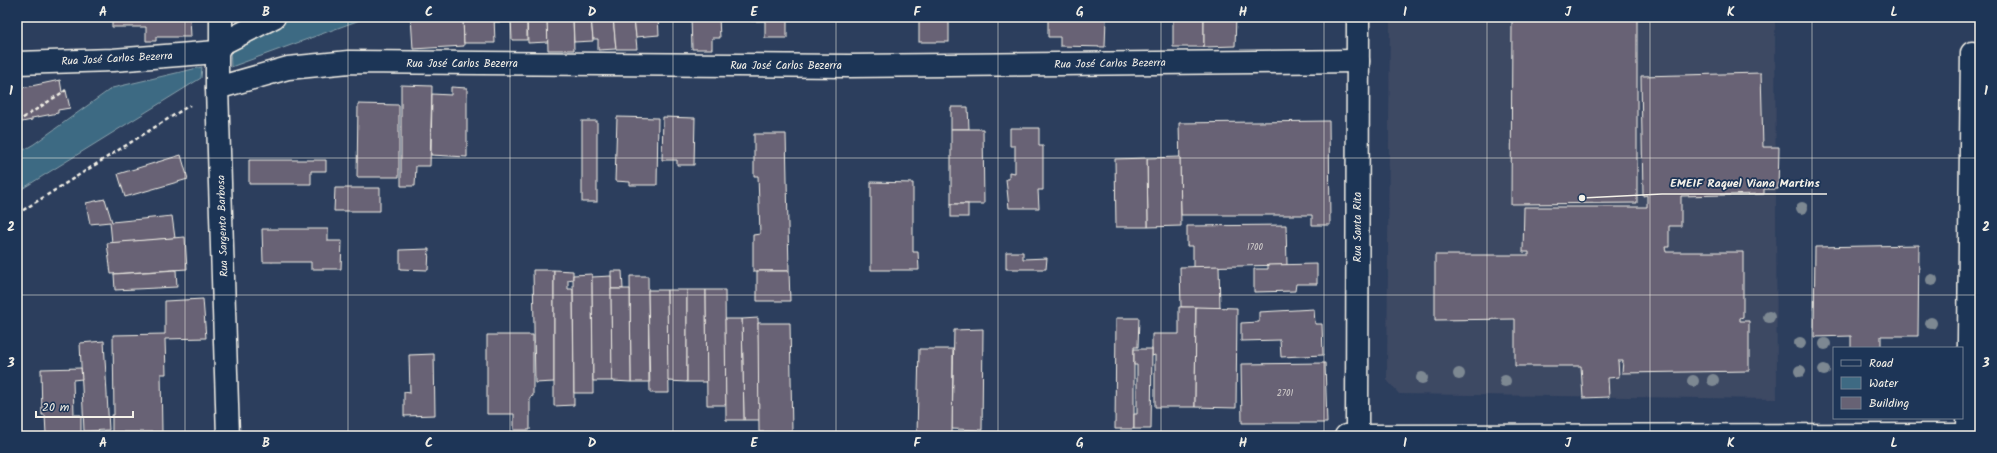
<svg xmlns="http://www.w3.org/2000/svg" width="1997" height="453" font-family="Kalam,sans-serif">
	<rect width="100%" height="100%" fill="#2c3e5d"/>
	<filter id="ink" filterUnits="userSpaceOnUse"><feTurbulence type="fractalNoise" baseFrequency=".025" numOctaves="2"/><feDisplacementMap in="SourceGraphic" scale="8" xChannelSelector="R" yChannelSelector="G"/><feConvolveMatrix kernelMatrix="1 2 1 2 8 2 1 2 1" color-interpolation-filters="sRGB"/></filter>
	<g filter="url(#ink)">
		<polygon fill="#3e4964" points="1390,17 1775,17 1777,399 1399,394 1387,380"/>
		<g fill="#3e6a83" stroke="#87a0ab">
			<polygon points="291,17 368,17 231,67 230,47 240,45"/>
			<polygon points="202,67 201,78 17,192 17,154 34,144 112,88"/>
		</g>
		<g fill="#676274" stroke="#f4f1e8">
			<polygon points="112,17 190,17 191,37 156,37 156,41 146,41 146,27 112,27"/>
			<polygon points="411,17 463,17 464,46 413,49"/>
			<polygon points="463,17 494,17 495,43 464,43"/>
			<polygon points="494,17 511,17 512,22 494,22"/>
			<polygon points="511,17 527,17 527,40 512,40"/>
			<polygon points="527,17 547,17 548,42 528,43"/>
			<polygon points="547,17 573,17 574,50 548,50"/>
			<polygon points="573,17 591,17 593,41 574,42"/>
			<polygon points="591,17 613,17 616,49 598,50 598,39 593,39"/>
			<polygon points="613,17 634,17 637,49 616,49"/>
			<polygon points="634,17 658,17 659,35 636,37"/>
			<polygon points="691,17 719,17 720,38 712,38 712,49 692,49"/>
			<polygon points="751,17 787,17 787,38 765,38 765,21 751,21"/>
			<rect x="919" y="17" width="30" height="25"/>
			<polygon points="1048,17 1106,17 1105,47 1060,46 1060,37 1048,37"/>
			<polygon points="1180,17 1204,17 1204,47 1173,47 1173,18 1180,19"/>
			<polygon points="1204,17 1236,17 1235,46 1204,47"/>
			<polygon points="1512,19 1637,19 1637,203 1511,204"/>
			<polygon points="1761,73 1763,147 1779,147 1778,189 1764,189 1764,194 1681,196 1681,226 1669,226 1669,247 1665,247 1666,252 1743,252 1743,317 1740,318 1740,321 1749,321 1749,371 1622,373 1623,361 1618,361 1619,377 1608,378 1609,397 1583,398 1581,366 1515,366 1515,319 1435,320 1435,255 1529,255 1529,252 1523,252 1524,207 1647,207 1647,195 1643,196 1641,76"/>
			<polygon points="60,80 62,92 66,91 70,108 58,110 58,113 32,118 32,120 17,123 17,89"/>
			<polygon points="401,85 432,86 430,166 416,166 415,186 401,186"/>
			<polygon points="451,87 467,88 467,157 431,155 432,94 451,95"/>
			<polygon points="358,104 399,105 399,177 357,177"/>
			<polygon points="951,107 968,107 969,129 951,129"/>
			<polygon points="617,117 658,118 657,185 630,185 630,182 615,181"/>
			<polygon points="663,117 695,118 694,165 677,165 677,160 662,160"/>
			<rect x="582" y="121" width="15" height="81"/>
			<polygon points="1329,121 1330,225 1312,225 1312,215 1181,215 1179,123"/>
			<polygon points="1010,128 1039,128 1039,146 1043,146 1043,190 1038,190 1039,208 1009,208 1006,179 1009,179 1009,172 1015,173 1015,146 1010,146"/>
			<polygon points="951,129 983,129 984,204 951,204"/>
			<polygon points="754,134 786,134 789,271 753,271 753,235 760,234 758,176 754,176"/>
			<polygon points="181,155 188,179 125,197 118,174"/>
			<polygon points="1180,157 1181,226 1148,227 1147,158"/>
			<polygon points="1147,158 1148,227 1116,227 1115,159"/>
			<polygon points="249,160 326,160 326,171 311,171 311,184 249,184"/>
			<polygon points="871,182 913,183 913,252 918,252 919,270 871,270"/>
			<polygon points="335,188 380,188 380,211 334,211"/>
			<polygon points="105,199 112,222 172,216 175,238 112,243 110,222 90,224 86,203"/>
			<rect x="951" y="204" width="17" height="13"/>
			<polygon points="1286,225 1287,265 1193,267 1193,246 1187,246 1187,226"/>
			<polygon points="262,229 328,229 328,241 342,241 341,269 311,269 311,262 263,262"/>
			<polygon points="185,237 187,269 111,274 107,243"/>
			<polygon points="1919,245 1918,336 1881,336 1881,348 1851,348 1851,336 1814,337 1815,247"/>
			<polygon points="429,249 428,270 400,269 400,250"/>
			<polygon points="1006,252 1023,252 1023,259 1047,258 1046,269 1006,269"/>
			<polygon points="1317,264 1317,284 1296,284 1295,291 1254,292 1254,269 1268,269 1268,265"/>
			<polygon points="1219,266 1220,308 1181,307 1180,267"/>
			<polygon points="176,270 177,287 115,290 114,274"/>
			<polygon points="533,270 554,270 554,382 535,383"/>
			<polygon points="554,270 573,271 573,279 568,280 568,289 573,289 574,405 554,406"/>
			<polygon points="611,271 622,271 623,289 611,289"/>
			<polygon points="757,271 789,271 790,301 757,301"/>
			<polygon points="592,274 593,393 574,393 573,275"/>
			<polygon points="611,276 612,381 593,381 592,277"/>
			<polygon points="630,276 648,276 649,382 631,382"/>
			<polygon points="611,289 630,289 631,382 612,381"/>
			<polygon points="648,290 667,290 669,393 650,393"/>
			<polygon points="667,290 687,290 687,382 668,381"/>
			<polygon points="687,290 706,290 707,382 687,382"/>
			<polygon points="706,290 725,290 726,405 707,405"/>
			<polygon points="203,299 206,338 165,339 166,374 161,374 162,432 112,432 112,415 114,415 113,335 165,334 165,301"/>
			<polygon points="1179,307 1196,307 1195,407 1155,407 1155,355 1152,356 1152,334 1179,334"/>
			<polygon points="1196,307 1237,308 1236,408 1195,407"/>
			<polygon points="1314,309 1315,324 1322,324 1323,355 1281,357 1280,340 1241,341 1241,323 1259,322 1259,312"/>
			<polygon points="758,318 760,420 744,420 742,319"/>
			<polygon points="1116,318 1139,318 1138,347 1134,347 1134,429 1115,429"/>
			<polygon points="725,319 742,319 744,420 726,420"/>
			<polygon points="758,323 790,323 792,432 759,432"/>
			<polygon points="983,329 982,430 952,429 954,330"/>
			<polygon points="487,335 533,335 533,396 530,397 530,430 514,430 514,414 487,414"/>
			<polygon points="104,341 109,430 84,431 80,343"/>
			<polygon points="919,349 953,349 952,434 917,434"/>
			<polygon points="1134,349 1152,349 1151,429 1134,429 1134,414 1137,414 1137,365 1134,365"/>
			<polygon points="434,354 435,415 404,416 404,392 410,393 409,355"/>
			<polygon points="1325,363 1327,423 1242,423 1241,364"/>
			<polygon points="81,368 82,379 73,380 74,415 81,415 81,433 46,434 45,415 42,415 41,369"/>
		</g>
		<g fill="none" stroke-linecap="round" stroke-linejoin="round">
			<defs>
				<g id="minor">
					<polyline points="221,17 221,44 217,52 217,88 228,436"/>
					<polyline points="221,44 274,17"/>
					<polyline points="17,63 113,60 217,52"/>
					<polyline points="217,88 288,68 349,62 849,66 1358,61"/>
					<polyline points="1968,435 1972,53"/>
					<polyline points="1346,436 1980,435"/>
					<polyline points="1357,436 1358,17"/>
				</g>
			</defs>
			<use href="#minor" stroke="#f4f1e8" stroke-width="25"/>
			<g stroke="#f4f1e8" stroke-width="2.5" stroke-dasharray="4 3" stroke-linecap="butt">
				<polyline points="17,122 66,90"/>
				<polyline points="17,214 190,105"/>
			</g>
			<use href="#minor" stroke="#1d3557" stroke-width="22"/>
		</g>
		<g fill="#7d8892">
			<circle cx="1802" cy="208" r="6"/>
			<circle cx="1932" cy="280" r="6"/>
			<circle cx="1769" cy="317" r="6"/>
			<circle cx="1931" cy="323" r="6"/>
			<circle cx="1800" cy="343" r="6"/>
			<circle cx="1825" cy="344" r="6"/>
			<circle cx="1824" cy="370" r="6"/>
			<circle cx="1800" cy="371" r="6"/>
			<circle cx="1459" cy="374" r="6"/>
			<circle cx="1422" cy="378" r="6"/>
			<circle cx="1713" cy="380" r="6"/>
			<circle cx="1505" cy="381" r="6"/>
			<circle cx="1693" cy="381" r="6"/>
		</g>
	</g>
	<path fill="none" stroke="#f4f1e8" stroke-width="1" stroke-opacity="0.55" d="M185,17v419M348,17v419M510,17v419M673,17v419M836,17v419M998,17v419M1161,17v419M1324,17v419M1487,17v419M1650,17v419M1812,17v419M17,158h1963M17,295h1963"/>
	<g text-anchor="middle" stroke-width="3.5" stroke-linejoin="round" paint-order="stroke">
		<g font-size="9" fill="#d1cdcb">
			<text x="1255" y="250">1700</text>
			<text x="1285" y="396">2701</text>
		</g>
		<g font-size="11" fill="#f4f1e8" stroke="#1d3557">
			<text transform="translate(117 58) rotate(-3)" y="4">Rua José Carlos Bezerra</text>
			<text x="462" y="67">Rua José Carlos Bezerra</text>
			<text transform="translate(1110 63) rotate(-1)" y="4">Rua José Carlos Bezerra</text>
			<text x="786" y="69">Rua José Carlos Bezerra</text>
			<text transform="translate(222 226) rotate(-92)" y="4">Rua Sargento Barbosa</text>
			<text transform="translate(1357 227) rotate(-90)" y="4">Rua Santa Rita</text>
		</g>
	</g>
	<path fill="none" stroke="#f4f1e8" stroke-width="1.5" d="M1582 198L1662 194H1827"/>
	<circle fill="#f4f1e8" stroke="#1d3557" stroke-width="1.5" cx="1582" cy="198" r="4"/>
	<g font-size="12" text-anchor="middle" font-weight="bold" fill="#f4f1e8" stroke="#1d3557" stroke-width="3.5" stroke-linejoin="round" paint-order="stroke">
		<text x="1745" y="187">EMEIF Raquel Viana Martins</text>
	</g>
	<rect width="1997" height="453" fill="none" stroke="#1d3557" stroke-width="44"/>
	<rect x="1833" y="347" width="130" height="72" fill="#1d3557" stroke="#738091"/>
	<rect x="1841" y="360" width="20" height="6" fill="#1d3557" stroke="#738091"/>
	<text x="1869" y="367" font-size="12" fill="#f4f1e8">Road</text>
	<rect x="1841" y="377" width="20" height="12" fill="#3e6a83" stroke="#738091"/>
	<text x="1869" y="387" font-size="12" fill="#f4f1e8">Water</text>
	<rect x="1841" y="397" width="20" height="12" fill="#676274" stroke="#738091"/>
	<text x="1869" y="407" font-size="12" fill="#f4f1e8">Building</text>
	<path d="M36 411v6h97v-6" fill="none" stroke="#f4f1e8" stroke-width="2"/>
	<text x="42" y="411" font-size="12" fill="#f4f1e8" stroke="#1d3557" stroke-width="3" paint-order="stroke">20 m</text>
	<rect x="22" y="22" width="1953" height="409" fill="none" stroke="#f4f1e8" stroke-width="1.5"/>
	<g font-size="13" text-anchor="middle" font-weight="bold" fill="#f4f1e8">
		<text x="103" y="16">A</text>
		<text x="266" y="16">B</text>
		<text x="429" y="16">C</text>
		<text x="592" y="16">D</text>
		<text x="754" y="16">E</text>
		<text x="917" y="16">F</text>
		<text x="1080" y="16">G</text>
		<text x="1243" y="16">H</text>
		<text x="1405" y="16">I</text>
		<text x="1568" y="16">J</text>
		<text x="1731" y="16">K</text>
		<text x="1894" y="16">L</text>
		<text x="11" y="95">1</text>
		<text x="1986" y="95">1</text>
		<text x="11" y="231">2</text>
		<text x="1986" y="231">2</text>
		<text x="11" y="367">3</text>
		<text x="1986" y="367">3</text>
		<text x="103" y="447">A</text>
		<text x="266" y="447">B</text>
		<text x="429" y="447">C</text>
		<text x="592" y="447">D</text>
		<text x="754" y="447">E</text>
		<text x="917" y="447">F</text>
		<text x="1080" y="447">G</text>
		<text x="1243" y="447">H</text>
		<text x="1405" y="447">I</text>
		<text x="1568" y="447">J</text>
		<text x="1731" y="447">K</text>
		<text x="1894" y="447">L</text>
	</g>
</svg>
